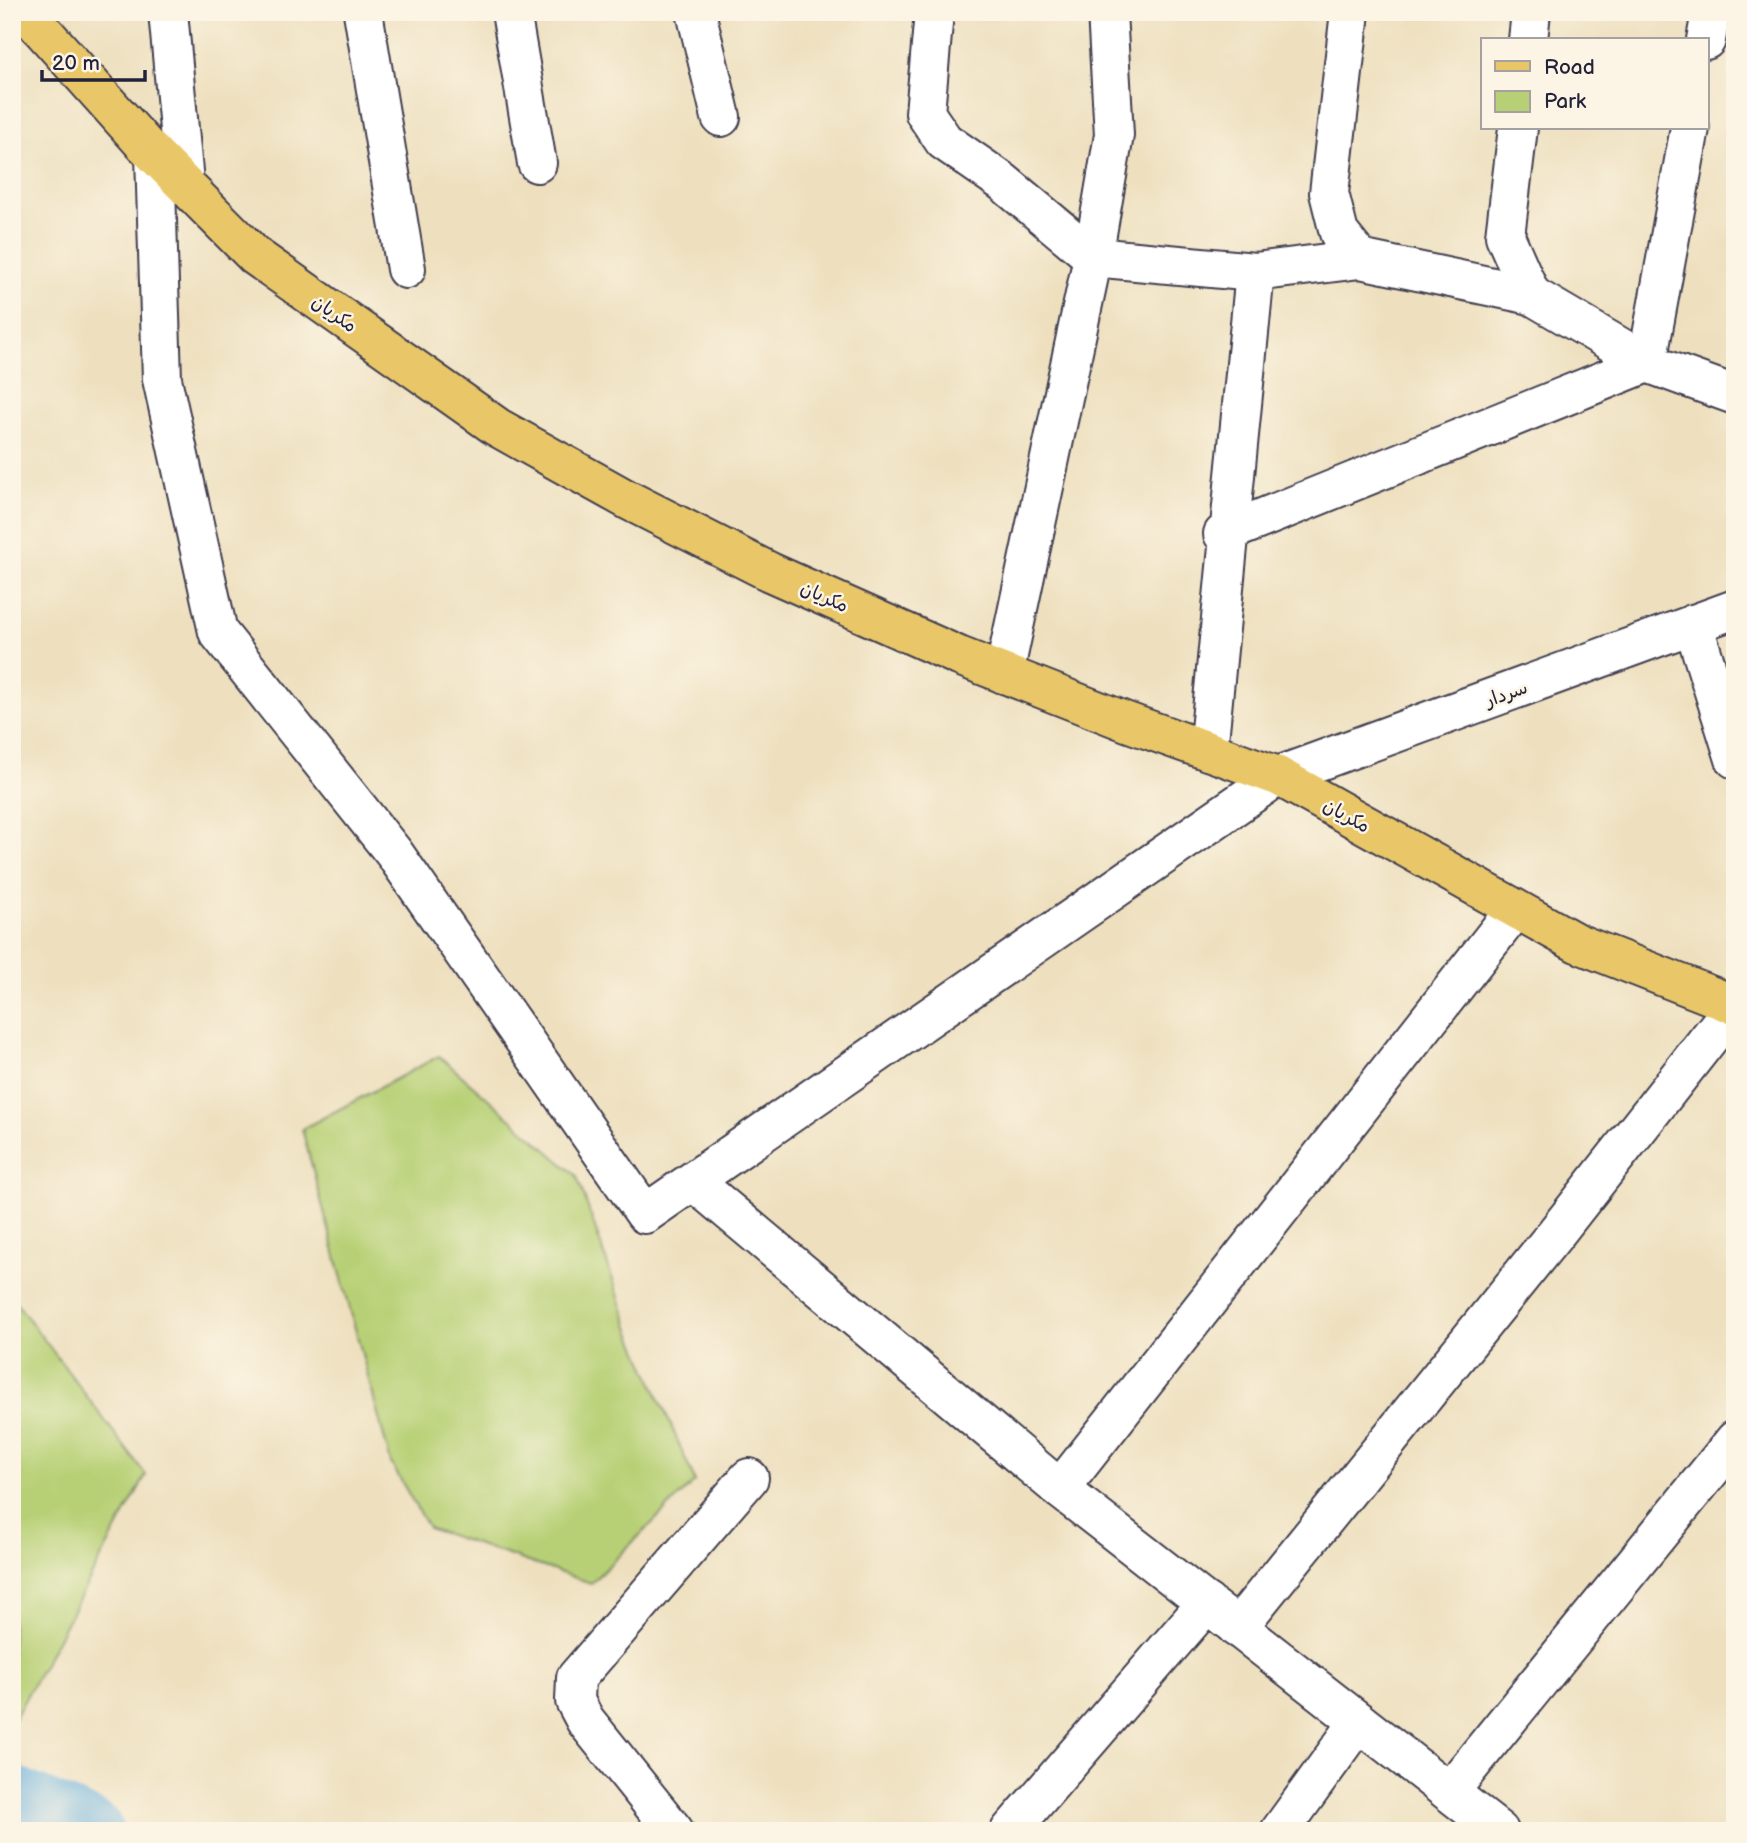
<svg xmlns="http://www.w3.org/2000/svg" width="1747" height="1843" font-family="'Balsamiq Sans','Playpen Sans Arabic',sans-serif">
	<rect width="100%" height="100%" fill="#fcf5e5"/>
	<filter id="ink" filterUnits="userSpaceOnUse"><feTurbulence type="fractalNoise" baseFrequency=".0143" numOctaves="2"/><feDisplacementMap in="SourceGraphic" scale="14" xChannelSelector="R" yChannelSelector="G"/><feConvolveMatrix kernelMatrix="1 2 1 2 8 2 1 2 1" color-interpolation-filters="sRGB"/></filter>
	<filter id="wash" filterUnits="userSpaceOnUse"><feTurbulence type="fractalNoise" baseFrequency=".00686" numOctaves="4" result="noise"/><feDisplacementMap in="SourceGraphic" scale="28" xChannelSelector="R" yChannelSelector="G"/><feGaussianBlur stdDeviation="1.57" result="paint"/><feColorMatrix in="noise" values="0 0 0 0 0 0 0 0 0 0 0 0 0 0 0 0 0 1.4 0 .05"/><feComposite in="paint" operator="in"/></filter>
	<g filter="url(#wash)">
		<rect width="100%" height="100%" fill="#eee0bf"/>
		<g fill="#b7d075" stroke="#6c7958" stroke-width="2">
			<polygon points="439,1056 577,1176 632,1335 695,1481 591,1583 428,1528 391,1463 302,1129"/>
			<polygon points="12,1297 146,1475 12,1723"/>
		</g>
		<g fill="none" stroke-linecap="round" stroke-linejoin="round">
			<polyline stroke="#66addd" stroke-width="63" points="12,1797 92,1831"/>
		</g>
	</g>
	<g filter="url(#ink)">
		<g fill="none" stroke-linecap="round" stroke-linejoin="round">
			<defs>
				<g id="minor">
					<polyline points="168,12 184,182"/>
					<polyline points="363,12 406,269"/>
					<polyline points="511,12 537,163"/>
					<polyline points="696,12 721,117"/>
					<polyline points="934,12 925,113 944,141 1003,182 1093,257 1255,272 1360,259"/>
					<polyline points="1350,12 1329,193 1339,233 1360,259 1531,295"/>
					<polyline points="1528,40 1531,12"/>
					<polyline points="1706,40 1711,12"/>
					<polyline points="1518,128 1505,236 1531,295 1647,363 1735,395"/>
					<polyline points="155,155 162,379 218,632 394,853 645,1214 1278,776 1735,609"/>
					<polyline points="1647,363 1690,128"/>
					<polyline points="1223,534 1647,363"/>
					<polyline points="1693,624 1735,759"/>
					<polyline points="1004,674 1093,257 1114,135 1107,12"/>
					<polyline points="1208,751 1255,272"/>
					<polyline points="694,1182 1060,1489 1499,1831"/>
					<polyline points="1060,1489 1515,910"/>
					<polyline points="1237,1628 1556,1233 1735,1005"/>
					<polyline points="1449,1792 1735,1440"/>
					<polyline points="674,1831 585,1720 575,1701 576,1678 749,1478"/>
					<polyline points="1010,1831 1207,1603"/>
					<polyline points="1280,1831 1359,1722"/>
				</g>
				<polyline id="primary" points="26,12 145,145 255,256 497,427 628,500 770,572 959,656 1127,722 1278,776 1577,943 1735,1005"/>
			</defs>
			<use href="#minor" stroke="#413e4f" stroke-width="42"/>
			<use href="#primary" stroke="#413e4f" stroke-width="42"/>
			<use href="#minor" stroke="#fff" stroke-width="38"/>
			<use href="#primary" stroke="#e9c769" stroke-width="38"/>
		</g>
	</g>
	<g text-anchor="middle" stroke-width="5" stroke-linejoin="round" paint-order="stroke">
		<g font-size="19" fill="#22223b" stroke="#fcf5e5">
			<text transform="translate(335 313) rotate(35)" y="7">مکریان</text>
			<text transform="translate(825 596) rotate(24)" y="7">مکریان</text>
			<text transform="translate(1506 693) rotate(-20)" y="7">سردار</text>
			<text transform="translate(1347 815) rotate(29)" y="7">مکریان</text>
		</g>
	</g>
	<rect width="1747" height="1843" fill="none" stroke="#fcf5e5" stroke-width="42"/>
	<rect x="1481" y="38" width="228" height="91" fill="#fcf5e5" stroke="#a5a1a1" stroke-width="2"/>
	<rect x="1495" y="61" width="35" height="10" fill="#e9c769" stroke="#a5a1a1" stroke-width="2"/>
	<text x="1544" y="74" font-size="21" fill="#22223b">Road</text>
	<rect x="1495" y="91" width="35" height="21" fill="#b7d075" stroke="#a5a1a1" stroke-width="2"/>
	<text x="1544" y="108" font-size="21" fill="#22223b">Park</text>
	<path d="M42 70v10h103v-10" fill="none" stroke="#22223b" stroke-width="3.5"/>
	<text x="52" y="70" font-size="21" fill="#22223b" stroke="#fcf5e5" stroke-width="5" paint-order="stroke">20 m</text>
</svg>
